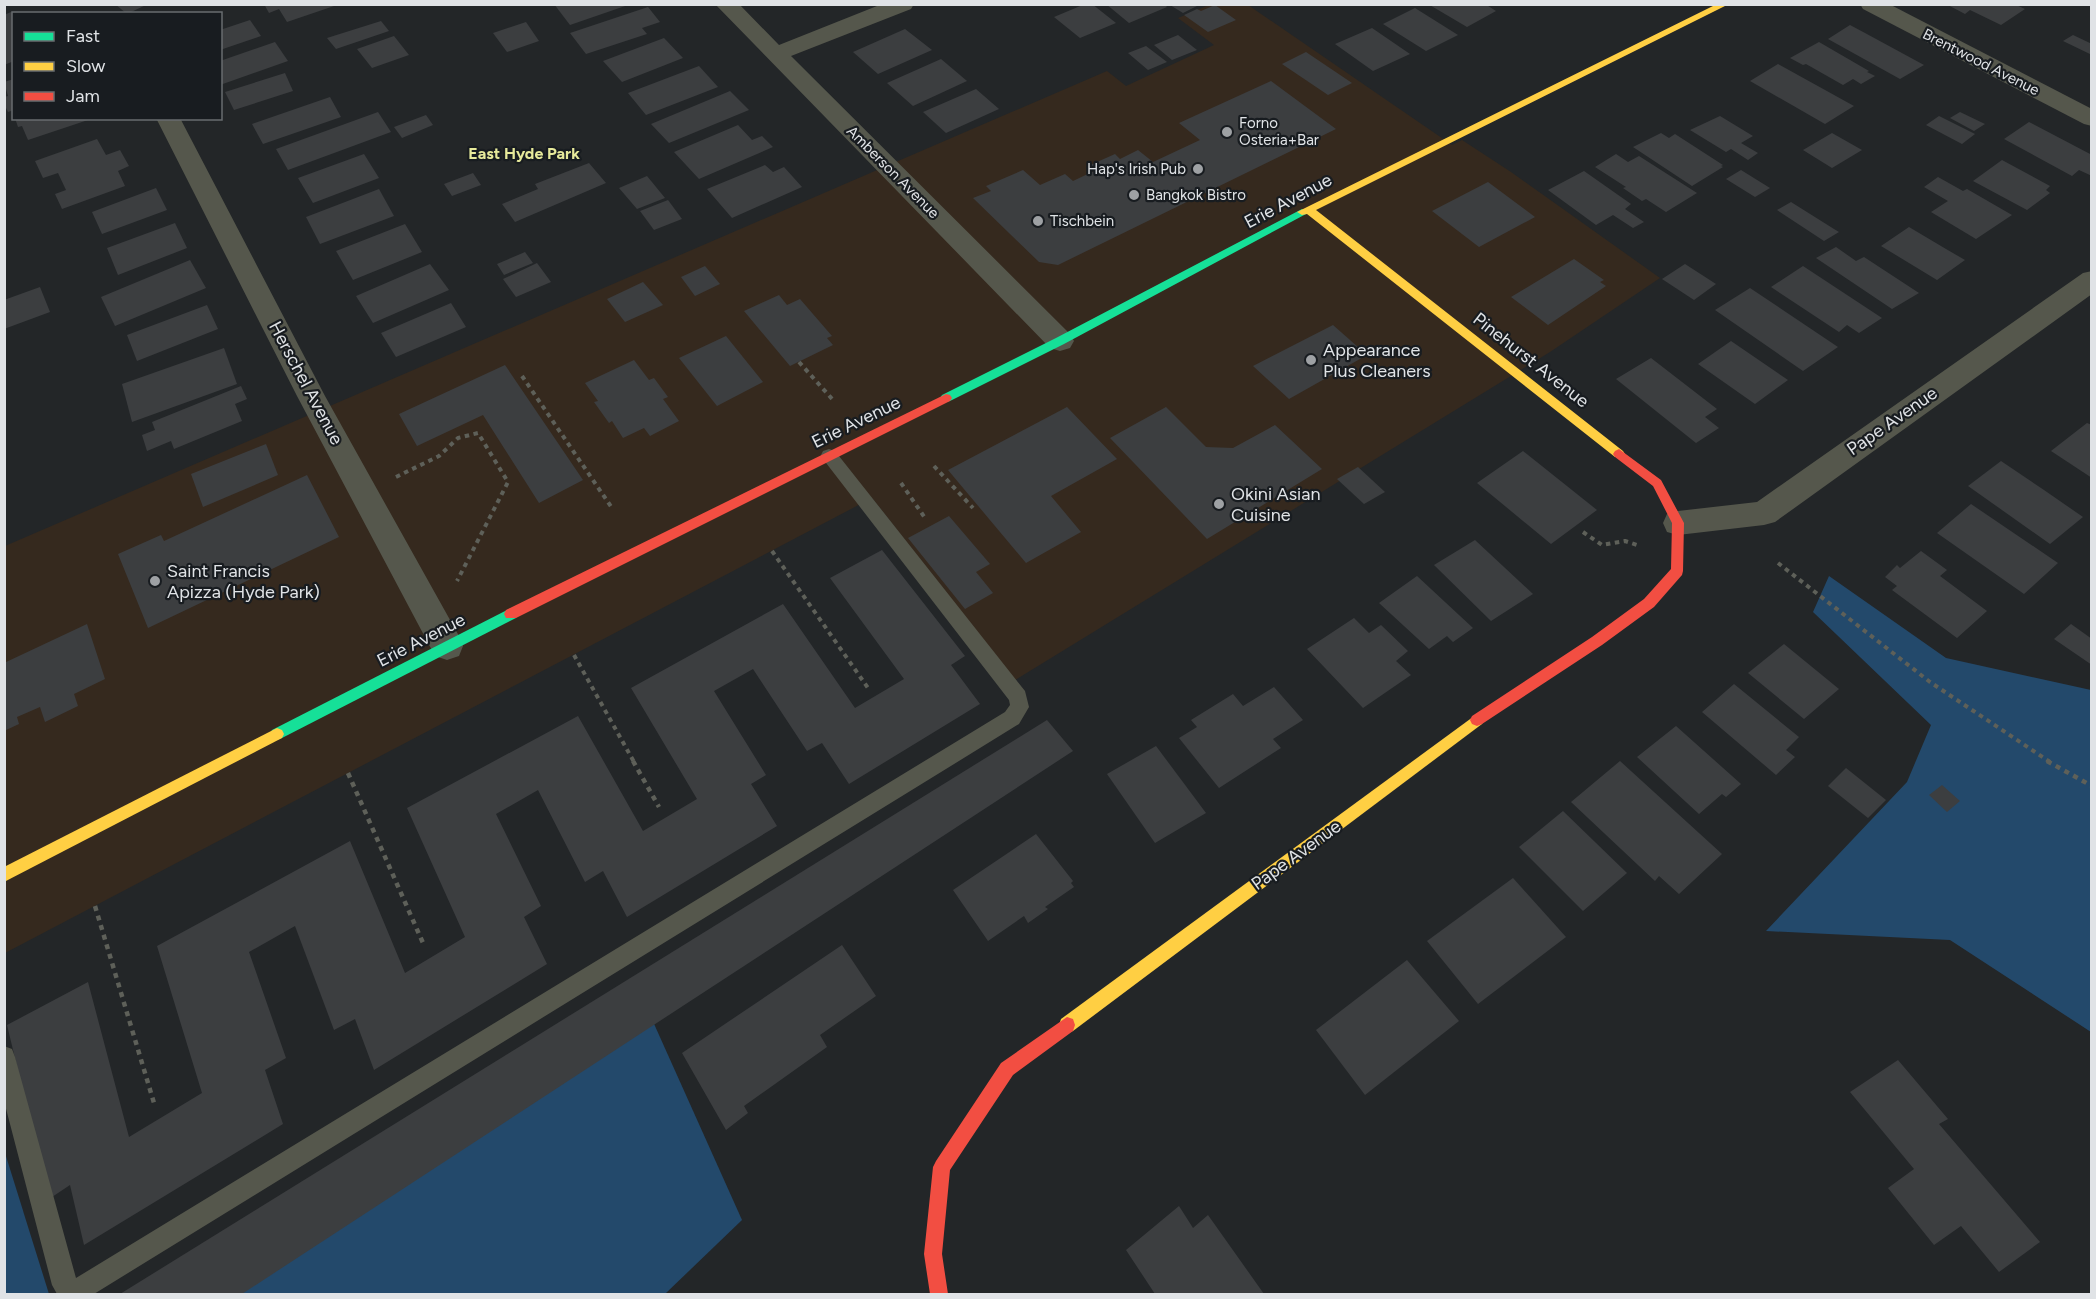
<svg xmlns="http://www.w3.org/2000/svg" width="2096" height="1299" font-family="Figtree,sans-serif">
	<rect width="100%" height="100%" fill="#232628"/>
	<polygon fill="#35291e" points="1209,5 1248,5 1452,145 1462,140 1511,172 1660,278 1550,352 1015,680 872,498 5,953 5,546 1107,71 1126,86 1214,45 1178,18"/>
	<g fill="#23496b">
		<polygon points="1829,576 1946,658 2091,690 2091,1032 1950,940 1766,931 1907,782 1931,725 1813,612"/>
		<polygon points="646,1006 742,1220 665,1294 156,1294"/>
		<polygon points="4,1153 5,1153 49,1294 5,1294"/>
	</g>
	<g fill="#3c3e40">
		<polygon points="115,4 148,4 127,14"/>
		<polygon points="264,4 337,4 337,5 287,22 279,9 269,13"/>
		<polygon points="554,4 628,4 628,5 570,25"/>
		<polygon points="1085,4 1092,4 1116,23 1080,38 1054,17"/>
		<polygon points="1106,4 1164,4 1167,7 1129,23"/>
		<polygon points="1428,4 1485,4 1496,11 1467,27"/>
		<polygon points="1946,4 2014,4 2025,9 2001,25 1970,10 1965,14"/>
		<polygon points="1170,5 1195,5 1197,6 1183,13"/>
		<polygon points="1215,5 1236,20 1208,32 1184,15 1197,9 1201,11"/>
		<polygon points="648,7 660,22 642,28 647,34 586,54 570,33"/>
		<polygon points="1415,8 1458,35 1426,51 1383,24"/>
		<polygon points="11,12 14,14 14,61 4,65 4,15"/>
		<polygon points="250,20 261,36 220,50 220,30"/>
		<polygon points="381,21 389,31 336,49 327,38"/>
		<polygon points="526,22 539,41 507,52 493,33"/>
		<polygon points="1850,25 1865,33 1924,65 1900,79 1828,39"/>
		<polygon points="1372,28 1410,54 1373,71 1335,44"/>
		<polygon points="905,29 932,50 878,74 853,52"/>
		<polygon points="1178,35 1197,50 1172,60 1154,45"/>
		<polygon points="2073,35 2092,44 2092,55 2063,41"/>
		<polygon points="394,36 409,55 372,68 357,49"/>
		<polygon points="664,38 683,58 622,82 603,61"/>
		<polygon points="275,42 288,61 220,85 220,61"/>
		<polygon points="1819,42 1869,71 1867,72 1875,76 1861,84 1853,79 1843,85 1806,64 1803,65 1790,58"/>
		<polygon points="1146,46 1167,62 1148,70 1128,53"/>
		<polygon points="1306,52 1352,83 1328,95 1282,64"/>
		<polygon points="941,59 967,81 913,106 887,83"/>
		<polygon points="1778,64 1854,106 1825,124 1750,81"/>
		<polygon points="699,66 718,87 646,115 628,93"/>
		<polygon points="285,73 293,91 234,110 225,92"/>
		<polygon points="14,79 14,110 8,112 4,104 4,97 8,96 4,82"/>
		<polygon points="1271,81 1336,129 1058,265 1039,262 973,198 991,191 986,186 1023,170 1040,185 1065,174 1073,181 1094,171 1088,166 1115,154 1120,159 1138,150 1153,162 1200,140 1179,123"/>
		<polygon points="976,89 999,109 946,133 923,112"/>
		<polygon points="730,91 749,110 669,143 651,124"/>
		<polygon points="330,97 341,117 263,144 252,124"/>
		<polygon points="378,112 391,132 288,170 276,149"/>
		<polygon points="1960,112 1985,124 1974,131 1950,118"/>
		<polygon points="426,115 433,125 402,138 394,127"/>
		<polygon points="1720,116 1753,136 1741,143 1758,153 1748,160 1731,149 1726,152 1690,130"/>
		<polygon points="1939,116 1975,134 1962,144 1926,125"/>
		<polygon points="15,118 91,118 91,119 28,140 22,126 18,127"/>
		<polygon points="2029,122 2092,155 2092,176 2079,170 2072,176 2004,139"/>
		<polygon points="738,125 752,140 762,136 773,147 699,179 674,152"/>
		<polygon points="1661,133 1669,138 1675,134 1723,165 1721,166 1723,167 1692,186 1633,147"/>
		<polygon points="1832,133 1862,150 1832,168 1803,150"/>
		<polygon points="97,139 106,155 120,150 129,166 118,171 125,186 62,209 55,194 66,190 58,173 43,178 35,161"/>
		<polygon points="364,154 379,178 313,203 298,178"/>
		<polygon points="1616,154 1628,162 1639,156 1697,193 1666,212 1646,199 1642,201 1623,188 1626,187 1595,167"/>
		<polygon points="2002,160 2050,186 2046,190 2050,193 2027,210 1973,181"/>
		<polygon points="589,163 606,183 515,222 502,204 538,189 535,184"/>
		<polygon points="765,165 773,172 784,167 802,187 732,218 707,189"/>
		<polygon points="1741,170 1770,188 1755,197 1726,179"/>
		<polygon points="1584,171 1631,204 1625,209 1644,222 1633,228 1613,215 1596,225 1548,190"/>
		<polygon points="473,173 481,185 452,196 444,184"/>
		<polygon points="647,176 665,198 637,209 619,188"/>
		<polygon points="1938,177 1963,191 1967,189 2012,215 1976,239 1931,212 1948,201 1924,187"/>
		<polygon points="1488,182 1535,217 1479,247 1432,211"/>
		<polygon points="156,188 167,210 102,234 92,212"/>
		<polygon points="379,189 394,216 320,244 306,217"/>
		<polygon points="668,200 682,219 654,230 640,211"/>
		<polygon points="1791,202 1834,229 1839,232 1824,241 1777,210"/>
		<polygon points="175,223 187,248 118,275 107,248"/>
		<polygon points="405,224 422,252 353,280 336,251"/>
		<polygon points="1909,227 1946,249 1965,260 1937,280 1881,246"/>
		<polygon points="1836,247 1856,261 1864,257 1919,293 1892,309 1816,258"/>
		<polygon points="525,252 533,263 504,275 497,264"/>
		<polygon points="1574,259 1604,280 1600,282 1606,286 1548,325 1511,297"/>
		<polygon points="190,260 206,288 115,326 101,297"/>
		<polygon points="537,263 551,282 516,297 503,279"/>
		<polygon points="430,264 449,290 373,323 356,296"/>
		<polygon points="1685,264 1716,284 1694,300 1662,279"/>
		<polygon points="705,266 720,284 695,296 681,277"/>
		<polygon points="1803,266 1882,318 1859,333 1847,325 1839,332 1771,287"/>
		<polygon points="643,282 663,305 625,322 607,299"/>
		<polygon points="40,287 50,312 4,329 4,300"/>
		<polygon points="1750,288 1838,347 1803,371 1715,310"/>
		<polygon points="779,295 787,305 800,299 832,336 827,338 833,345 790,366 744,311"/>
		<polygon points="451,303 466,327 396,357 381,333"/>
		<polygon points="207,305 218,329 137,361 127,335"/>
		<polygon points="1333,325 1367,355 1289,399 1253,366"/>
		<polygon points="726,336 763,382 717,406 679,358"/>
		<polygon points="1731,341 1788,380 1755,404 1698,364"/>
		<polygon points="224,348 237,384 132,422 122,384"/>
		<polygon points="1651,358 1717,409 1705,417 1719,428 1696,443 1616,379"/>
		<polygon points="634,360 649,380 654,378 668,397 663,399 679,421 650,436 644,428 623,438 612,421 609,423 594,402 598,401 585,383"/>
		<polygon points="505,365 583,480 539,503 483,415 417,446 399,414"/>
		<polygon points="241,386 247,399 235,404 242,421 174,449 171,441 147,451 142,435 155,430 152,422"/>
		<polygon points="1067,407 1117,459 1051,496 1081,532 1026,563 948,470"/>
		<polygon points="1166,407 1206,447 1233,448 1275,425 1322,469 1207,539 1110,438"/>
		<polygon points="2087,423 2092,425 2092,478 2051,451"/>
		<polygon points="266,444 278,475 203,507 191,474"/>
		<polygon points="1523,451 1597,510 1551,544 1477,483"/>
		<polygon points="2001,461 2044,490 2083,517 2050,544 1968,486"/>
		<polygon points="1358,467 1385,492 1364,504 1337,479"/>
		<polygon points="307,475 339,537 148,628 118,554 161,535 164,541"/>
		<polygon points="1971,504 2058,563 2024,594 1937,533"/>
		<polygon points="949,516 990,564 976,572 993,593 965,609 908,538"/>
		<polygon points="1475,540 1533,594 1491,621 1434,565"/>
		<polygon points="882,550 965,656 951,665 980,704 849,784 822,743 807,751 753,669 714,691 766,775 751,784 777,826 627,917 603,871 585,882 538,790 496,814 541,906 524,917 547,964 374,1070 355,1019 334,1030 295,926 249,952 286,1058 265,1070 283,1124 84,1245 70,1185 49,1199 7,1025 88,982 129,1137 202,1093 157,946 350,841 405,973 465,937 407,808 578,716 643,831 697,799 631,688 783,604 855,708 904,679 830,578"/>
		<polygon points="1921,551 1947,570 1940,576 1987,611 1957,638 1892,590 1897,586 1885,577 1897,565 1900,568"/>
		<polygon points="1417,576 1473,628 1453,642 1447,636 1429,649 1379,603"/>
		<polygon points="1354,618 1369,633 1381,625 1408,651 1396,661 1411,675 1363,708 1307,649"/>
		<polygon points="87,624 105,679 74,694 78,706 45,722 40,707 17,717 19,724 4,731 4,663"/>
		<polygon points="2071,624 2092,639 2092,665 2054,639"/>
		<polygon points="1784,644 1839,689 1804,719 1748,673"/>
		<polygon points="1734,684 1799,737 1786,750 1795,757 1776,775 1702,712"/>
		<polygon points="1274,687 1303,720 1273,739 1281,748 1219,788 1179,738 1197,727 1191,720 1233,694 1243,706"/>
		<polygon points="1047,720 1073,751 242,1294 120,1294"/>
		<polygon points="1676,726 1741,784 1726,797 1722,794 1699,814 1637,757"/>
		<polygon points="1156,746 1206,813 1155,843 1107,774"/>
		<polygon points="1620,761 1722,854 1679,894 1659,876 1655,881 1571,802"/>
		<polygon points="1846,768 1886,800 1868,818 1828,786"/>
		<polygon points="1942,785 1960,801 1947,812 1929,795"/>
		<polygon points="1563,811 1627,873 1583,911 1519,847"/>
		<polygon points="1036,834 1073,881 1071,883 1074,887 1045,907 1048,909 1028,923 1024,916 988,941 953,890"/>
		<polygon points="1513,878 1566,937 1478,1004 1427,941"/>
		<polygon points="842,945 876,996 820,1035 827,1047 744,1106 748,1113 726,1130 682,1053"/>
		<polygon points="1407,960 1459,1021 1365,1095 1316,1030"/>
		<polygon points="1898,1060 1948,1119 1939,1124 2040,1242 1999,1272 1961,1226 1934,1245 1888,1188 1914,1169 1850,1092"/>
		<polygon points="1179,1206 1193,1228 1208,1215 1264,1294 1155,1294 1126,1250"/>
	</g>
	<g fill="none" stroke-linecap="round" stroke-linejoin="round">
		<g stroke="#5e6059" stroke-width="4" stroke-dasharray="4.5 4.5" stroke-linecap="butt">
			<polyline points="799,362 833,400"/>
			<polyline points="522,376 612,508"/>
			<polyline points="934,466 973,508"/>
			<polyline points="396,477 439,456 458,438 478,433 508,482 457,581"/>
			<polyline points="901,483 925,518"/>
			<polyline points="1583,532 1602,545 1625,541 1637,545"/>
			<polyline points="772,551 868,688"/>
			<polyline points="1778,563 1930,682 2050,762"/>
			<polyline points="574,655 634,762"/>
		</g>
		<g stroke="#5e6059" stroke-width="4.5" stroke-dasharray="5 5" stroke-linecap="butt">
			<polyline points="633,761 659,807"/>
			<polyline points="2047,761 2092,786"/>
			<polyline points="348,773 423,943"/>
			<polyline points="95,906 154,1103"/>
		</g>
		<polygon fill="#55574c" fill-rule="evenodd" points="829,449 835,451 1025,691 1029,707 1019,724 94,1294 57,1294 52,1285 4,1101 4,1046 12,1049 15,1057 76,1278 1005,712 1010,705 1009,700 823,459 821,455 823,451"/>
		<g fill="#55574c" fill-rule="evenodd">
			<polygon points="715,4 739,4 779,45 882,4 914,4 911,9 791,56 1070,334 1074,341 1070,348 1060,351 1050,348"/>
			<polygon points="1860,4 1889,4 2092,109 2092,126 2084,124 1863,9"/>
			<polygon points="156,118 180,118 325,396 459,636 463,646 459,656 447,660 435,656 297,396"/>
			<polygon points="2092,271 2092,294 1775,522 1764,525 1678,535 1667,532 1663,523 1667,514 1678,511 1757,502 2083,273"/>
		</g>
		<g fill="#16e098" fill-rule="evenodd">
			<polygon points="1302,209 1307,212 1306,214 1064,344 950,401 946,402 940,398 942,395 1056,338"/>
			<polygon points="511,608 516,610 518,614 516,618 282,738 277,740 272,738 270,734 272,730"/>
		</g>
		<g fill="#ffcf43" fill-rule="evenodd">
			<polygon points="1717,4 1729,4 1316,210 1623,451 1625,454 1623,457 1615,457 1307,214 1302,215 1297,212"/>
			<polygon points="1477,714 1482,716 1484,720 1482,724 1073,1031 1067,1033 1061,1031 1059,1025 1061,1019"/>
			<polygon points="277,728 282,730 284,734 282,738 4,882 4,867"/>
		</g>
		<g fill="#f24e42" fill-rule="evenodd">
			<polygon points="946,394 950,395 952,398 950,401 516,618 506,618 504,614 506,610"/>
			<polygon points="1619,449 1661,480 1684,523 1683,571 1682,575 1654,607 1602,645 1482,724 1477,726 1472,724 1470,720 1472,716 1592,637 1644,599 1671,569 1672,523 1653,486 1615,457 1613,454 1615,451"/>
			<polygon points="1067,1017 1073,1019 1075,1025 1073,1031 1013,1075 950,1170 942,1254 948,1294 930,1294 924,1254 933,1167 936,1161 1001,1063"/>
		</g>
	</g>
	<g fill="#9ea1a4" stroke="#181c20" stroke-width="2">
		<circle cx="1227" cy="132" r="6"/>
		<circle cx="1198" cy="169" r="6"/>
		<circle cx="1134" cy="195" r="6"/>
		<circle cx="1038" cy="221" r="6"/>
		<circle cx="1311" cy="360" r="6"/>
		<circle cx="1219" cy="504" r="6"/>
		<circle cx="155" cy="581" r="6"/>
	</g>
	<g text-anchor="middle" stroke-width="4.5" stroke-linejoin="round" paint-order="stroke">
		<g font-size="15" fill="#e0e3e6" stroke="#181c20">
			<text transform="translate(1981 62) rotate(27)" y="5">Brentwood Avenue</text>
			<text transform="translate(893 172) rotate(45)" y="5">Amberson Avenue</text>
		</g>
		<g font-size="15" fill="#e0e3e6" stroke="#181c20" text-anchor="start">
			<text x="1239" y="128">Forno<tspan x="1239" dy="17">Osteria+Bar</tspan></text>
			<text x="1186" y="174" text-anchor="end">Hap's Irish Pub</text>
			<text x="1146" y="200">Bangkok Bistro</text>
			<text x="1050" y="226">Tischbein</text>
		</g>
		<g font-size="16" font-weight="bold" fill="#e7ea9b" stroke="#181c20">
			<text x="524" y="159">East Hyde Park</text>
		</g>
		<g font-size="18" fill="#e0e3e6" stroke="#181c20">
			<text transform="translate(1288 201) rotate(-28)" y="6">Erie Avenue</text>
			<text transform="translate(1531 360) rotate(38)" y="6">Pinehurst Avenue</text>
			<text transform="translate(306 383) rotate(62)" y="6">Herschel Avenue</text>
			<text transform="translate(1892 421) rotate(-35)" y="6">Pape Avenue</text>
			<text transform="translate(856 422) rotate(-26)" y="6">Erie Avenue</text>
			<text transform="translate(421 640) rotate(-27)" y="6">Erie Avenue</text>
			<text transform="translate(1296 855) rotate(-36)" y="6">Pape Avenue</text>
		</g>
		<g font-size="18" fill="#e0e3e6" stroke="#181c20" text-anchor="start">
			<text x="1323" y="356">Appearance<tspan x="1323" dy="21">Plus Cleaners</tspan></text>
			<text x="1231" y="500">Okini Asian<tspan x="1231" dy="21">Cuisine</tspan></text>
			<text x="167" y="577">Saint Francis<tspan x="167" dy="21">Apizza (Hyde Park)</tspan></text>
		</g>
	</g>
	<rect width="2096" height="1299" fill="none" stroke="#e0e3e6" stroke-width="12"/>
	<rect x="12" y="12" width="210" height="108" fill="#181c20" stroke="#686c6f" stroke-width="1.5"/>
	<rect x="24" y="32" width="30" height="9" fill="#16e098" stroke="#686c6f" stroke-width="1.5"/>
	<text x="66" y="42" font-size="18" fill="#e0e3e6">Fast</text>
	<rect x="24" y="62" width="30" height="9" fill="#ffcf43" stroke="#686c6f" stroke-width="1.5"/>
	<text x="66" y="72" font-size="18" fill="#e0e3e6">Slow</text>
	<rect x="24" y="92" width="30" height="9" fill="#f24e42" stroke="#686c6f" stroke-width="1.5"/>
	<text x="66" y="102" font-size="18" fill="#e0e3e6">Jam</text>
</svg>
